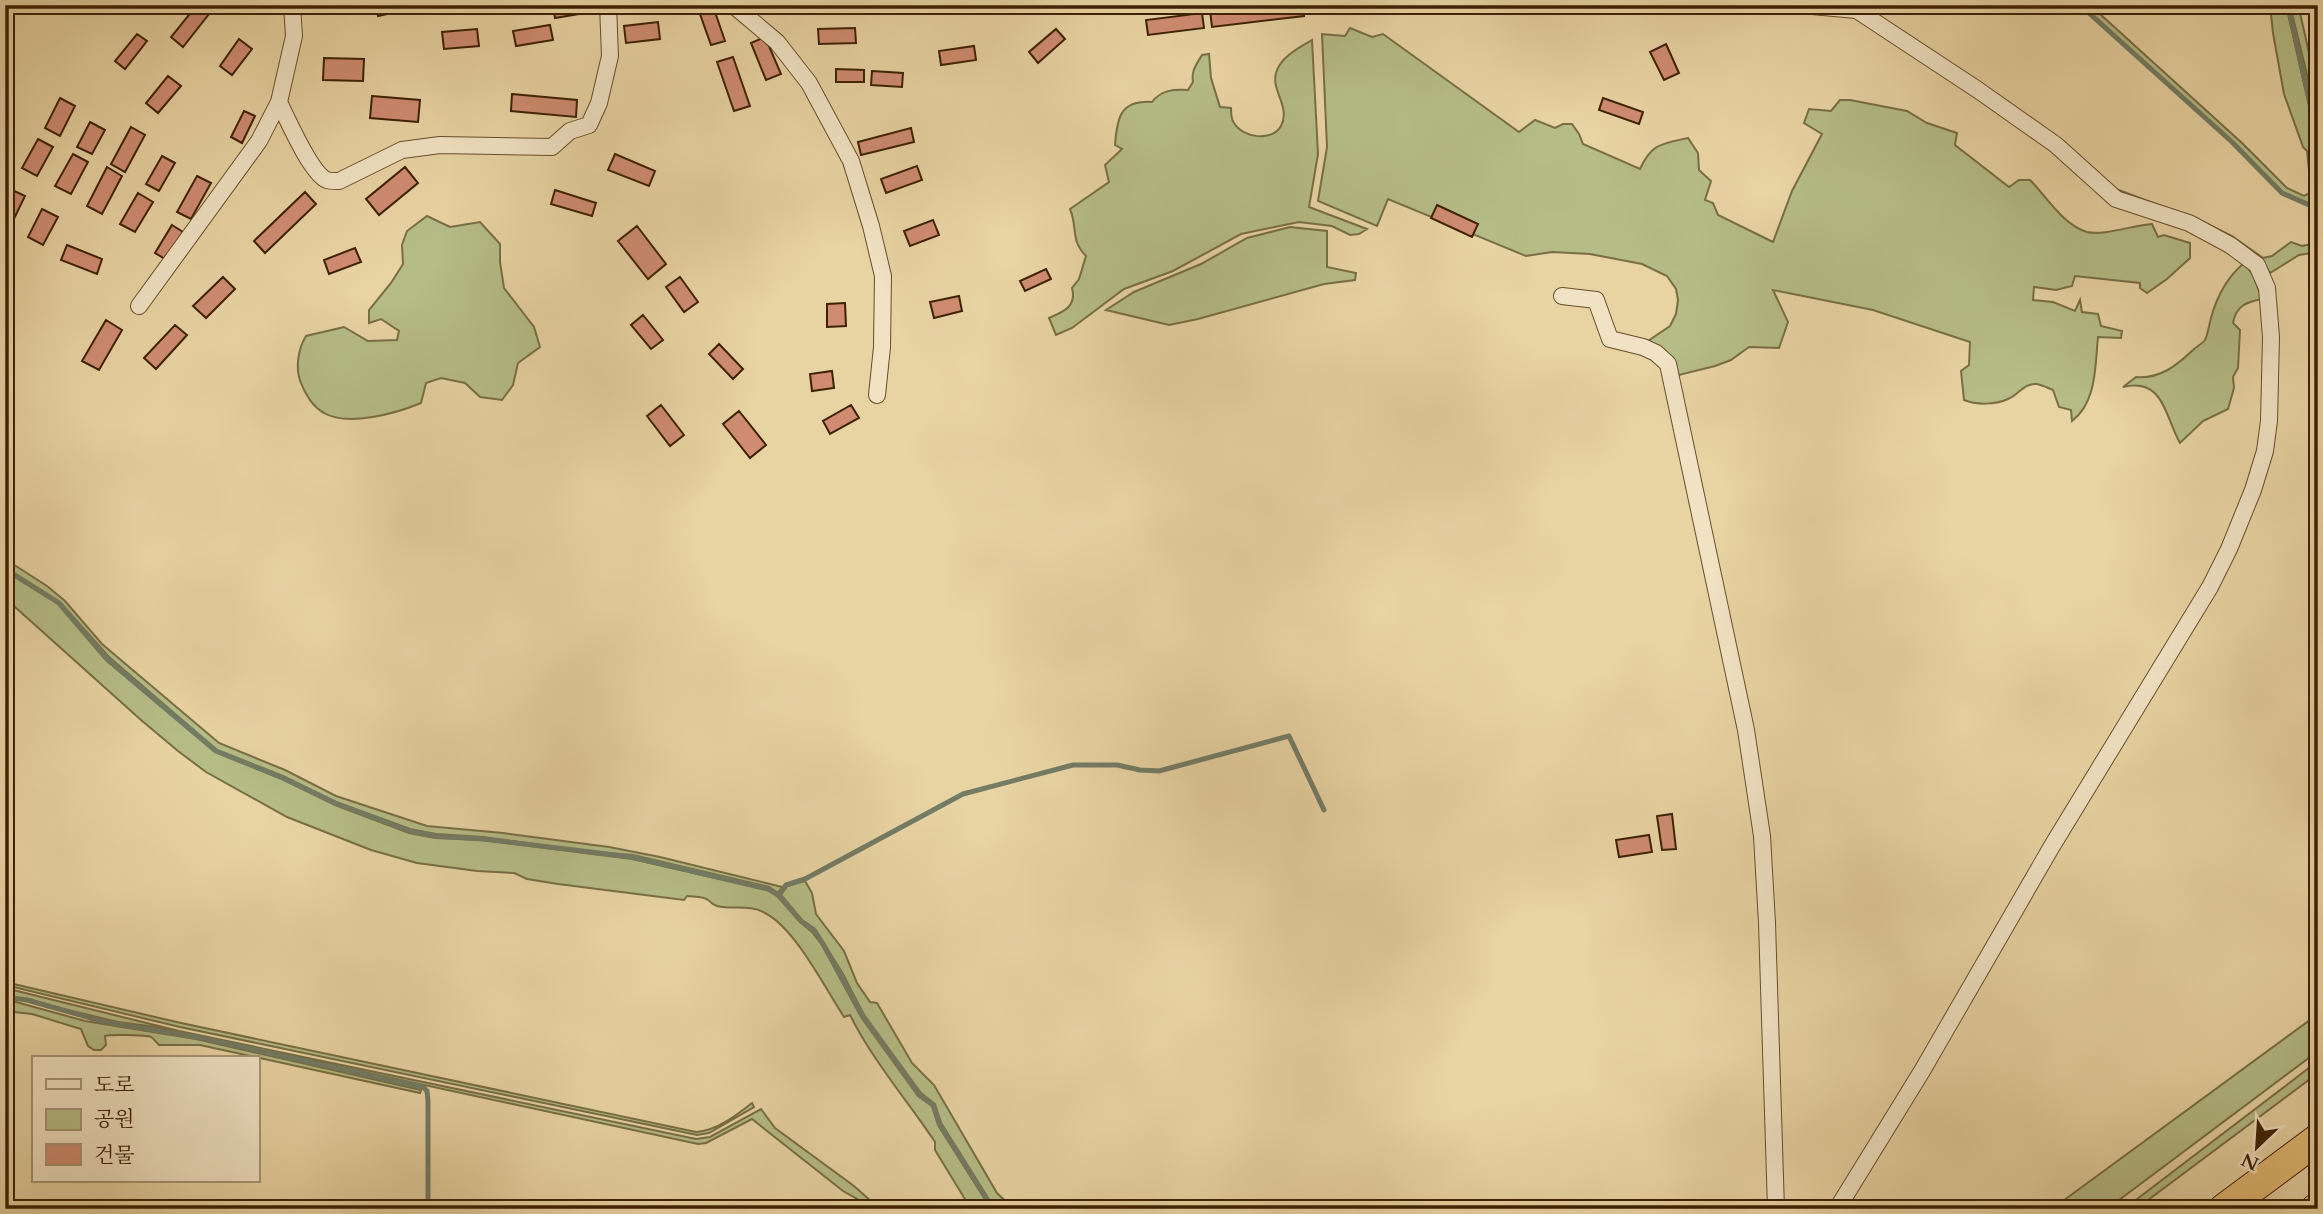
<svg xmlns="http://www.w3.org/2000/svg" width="2323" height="1214" font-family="Cardo,'Noto Serif KR',serif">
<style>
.green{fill:#b5bc86;stroke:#796e44;stroke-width:2}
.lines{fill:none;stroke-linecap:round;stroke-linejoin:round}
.stream{stroke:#737c65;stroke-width:5}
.building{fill:#cf8c71;stroke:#3d2103;stroke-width:2}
.service-casing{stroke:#684e2b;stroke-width:10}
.minor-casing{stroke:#684e2b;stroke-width:18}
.motorway-casing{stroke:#3d2103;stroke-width:32}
.service{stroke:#f0e2c3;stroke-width:8}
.minor{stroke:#f0e2c3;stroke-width:16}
.motorway{stroke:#e4ba72;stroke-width:30}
</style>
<rect width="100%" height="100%" fill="#e8d3a3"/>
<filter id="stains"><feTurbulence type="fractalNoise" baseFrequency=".00286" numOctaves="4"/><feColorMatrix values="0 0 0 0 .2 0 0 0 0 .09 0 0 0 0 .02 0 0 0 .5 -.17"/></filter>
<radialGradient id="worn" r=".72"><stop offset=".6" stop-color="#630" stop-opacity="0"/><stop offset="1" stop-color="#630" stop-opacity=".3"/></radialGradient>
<path class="green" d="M2082,5H2089L2100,14L2242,143L2287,188L2304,196L2310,193L2311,189L2307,151L2303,147L2284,94L2273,33L2270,5H2286L2318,145V207L2282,192L2232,141Z
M2290,5H2307L2300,13L2318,92V120Z
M1350,28L1372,37L1383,34L1519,132L1535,120L1555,128L1563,124H1572L1579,134L1583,144L1640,169C1652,143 1662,144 1688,138L1698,153L1699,170L1711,181L1705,200L1713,203L1718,215L1773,242L1792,191L1822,134L1804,123L1809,109L1831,111L1840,100H1850L1907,111L1927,123L1957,133L1955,145L2009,187L2019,180H2030C2046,196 2063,225 2087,232C2103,236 2134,225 2152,224L2158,237L2164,235L2190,243V258L2167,279L2147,293L2140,288V283L2075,276L2072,286L2056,290L2034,287L2033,300L2053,302L2075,311L2080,300L2082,312L2098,314L2101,326L2122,331L2121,338L2098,337C2095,366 2097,402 2072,421L2071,410L2059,407L2053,390C2048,388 2042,385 2037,384C2023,383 2019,395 2008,399C1995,405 1976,405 1964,400L1961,371L1969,365L1970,342L1873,310L1773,290L1788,322L1779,348L1749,347L1731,360L1715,366L1675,376L1645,343L1670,326L1676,314L1678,300L1676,289L1667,276L1642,264L1590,254L1552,252L1526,256L1388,199L1377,226L1318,201L1327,147L1322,34L1345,36Z
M1312,40L1318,154L1309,207L1367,229L1359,234L1350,235L1332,226L1299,222L1241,234L1173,271L1124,289L1072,328L1056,335L1049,318C1063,312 1077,307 1072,288L1079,279L1086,256C1070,240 1078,228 1070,209L1109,182L1105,165L1122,149L1115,145C1117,118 1120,100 1152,102C1161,90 1174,89 1188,90L1193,82C1191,71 1196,65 1202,55L1209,54L1211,78L1220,107L1231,108C1231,113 1231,119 1234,123C1243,138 1272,142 1281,126C1291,107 1271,91 1276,73C1280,57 1300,47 1312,40Z
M2058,142L2116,189L2203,222L2232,236L2263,258L2272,256L2291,242L2302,246L2318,243V252L2299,255L2270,273L2261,262L2122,198Z
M427,216L450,227L480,222L500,244V262L504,288L534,327L540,347L518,363L513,385L502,400L480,397L465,383L441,378L426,383L421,403C397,413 348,427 324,413C313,407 305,394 301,383C295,369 298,349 306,336L344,327L368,341L397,340L399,331L381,319L369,323V310L391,283L403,264L402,245L407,231Z
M1290,227L1327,231V267L1356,273L1355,280L1324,284L1198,319L1169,325L1106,310L1134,292L1201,264L1247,238Z
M2244,263L2253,275L2262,299C2246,302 2236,306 2233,323L2240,330L2238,368L2233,377L2234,388L2228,409L2203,421L2180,443C2165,417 2164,377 2123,387L2136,377C2160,379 2176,366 2193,350C2196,347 2202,344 2205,340C2208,334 2209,325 2211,318C2217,296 2226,278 2244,263Z
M5,559L47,586L65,601L102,644L219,743L285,770L336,796L427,826L503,833L609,847L660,857L782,887L778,893L769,887L633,855L591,852L483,837L436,834L410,829L336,802L283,776L217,750L109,657L60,602L5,567Z
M5,571L58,604L106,660L215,752L282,779L335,805L409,833L435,838L483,840L632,859L768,890L778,897L800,922L812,932L822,945L861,1017L918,1096L932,1106L938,1125L991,1209H971L935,1150V1142C907,1100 873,1061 850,1015L844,1017C825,988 795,928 765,913C750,904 733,910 717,906C711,904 713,903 708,900C703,896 694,897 687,896L684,900L558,884L527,879L514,873L477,871L417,863L371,850L287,817L206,772L178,751L141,720L5,598Z
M805,881L812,893L816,914L844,951L857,983L870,1002L877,1003L912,1063L934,1085L997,1193L1014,1209H995L941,1123L935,1104L921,1093L864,1015L843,974L815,929L802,920L781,895L787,886Z
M5,982L181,1023L696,1132C716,1131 737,1115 752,1103L754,1107L709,1133L697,1135L180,1027L5,985Z
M5,988L179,1031L696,1139L710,1137L761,1109L775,1128L854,1186L880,1209H875L843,1191L752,1119L706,1143L698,1144L156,1027L118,1022L5,995Z
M5,999L85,1021L196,1039L421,1090L420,1093L200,1045H159C156,1042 154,1039 151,1037C147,1035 109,1034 105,1036L106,1045L101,1050H94L88,1046L81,1029L32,1014L5,1011Z
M2318,1014V1051L2107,1209H2052Z
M2318,1061V1073L2136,1209H2124Z"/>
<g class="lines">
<path class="stream" d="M2080,5L2232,142L2282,193L2318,209
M2288,5L2318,139
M5,569L59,603L107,659L216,751L283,778L335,803L410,831L435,836L483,839L632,857L768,889L779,895L801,921L814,930L823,944L863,1016L920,1095L933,1105L940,1124L993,1209
M779,895L786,885L805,879L963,794L1073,765H1117L1140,770L1159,771L1289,736L1324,810
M5,997L27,1000L105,1022L197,1037L423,1087L427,1091L428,1101V1209"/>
</g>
<path class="building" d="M197,5L209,14L183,47L171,37Z
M376,5H423V6L378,16Z
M553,5H602L603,10L555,18Z
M1256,5H1303L1304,16L1212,27L1210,10Z
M714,9L725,41L711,45L700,14Z
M1202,13L1204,28L1148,35L1146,20Z
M658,22L660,39L626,43L624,26Z
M550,25L553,40L516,46L513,31Z
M855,28L856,43L819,44L818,29Z
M477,29L479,46L444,49L442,32Z
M1056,29L1065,39L1038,63L1029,52Z
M137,34L147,41L125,69L115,61Z
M765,37L781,74L766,80L751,43Z
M239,39L252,49L232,75L220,66Z
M1666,44L1679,73L1664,80L1650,52Z
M974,46L976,60L941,65L939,51Z
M733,57L750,106L734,111L717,62Z
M324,58L364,59L363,81L323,80Z
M836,69L864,70V82H836Z
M872,71L903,73L902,87L871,85Z
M168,76L181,86L158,113L146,103Z
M512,94L577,100L576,117L511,111Z
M372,96L420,100L418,122L370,118Z
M60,98L75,106L60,136L45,128Z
M1603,98L1643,112L1639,124L1599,110Z
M244,111L255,116L242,143L231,137Z
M90,122L105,130L92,154L77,147Z
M131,127L145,135L125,172L111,164Z
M911,128L914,142L861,155L858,142Z
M38,139L53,147L37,176L22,168Z
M73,154L88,162L71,194L55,186Z
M615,154L655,171L649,186L608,170Z
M162,156L175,163L159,191L146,184Z
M917,166L922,180L886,193L881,179Z
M107,167L122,176L102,214L87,206Z
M405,167L418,183L379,215L366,199Z
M197,176L211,183L191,219L177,212Z
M10,189L25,196L10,227L5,224V198Z
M555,190L596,203L592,216L551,204Z
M305,192L316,204L265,253L254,241Z
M138,193L153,202L135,232L120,224Z
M1437,205L1478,224L1472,237L1431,218Z
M42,209L58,217L43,245L28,237Z
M933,220L939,235L910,246L904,231Z
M172,225L183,232L165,259L155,253Z
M637,226L666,264L648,279L618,241Z
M67,245L102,259L97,274L61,260Z
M355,248L361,262L329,274L324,260Z
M1046,269L1051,279L1025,291L1020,281Z
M223,277L235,289L206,318L193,306Z
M680,277L698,302L684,312L666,287Z
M959,296L962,311L934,318L930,302Z
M845,303L846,326L827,327V304Z
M643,315L663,340L651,349L631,325Z
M106,320L122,330L99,370L82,361Z
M175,325L187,335L156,369L144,358Z
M719,344L743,369L733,379L709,354Z
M832,371L834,388L812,391L810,374Z
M661,405L684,435L670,446L647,416Z
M851,405L859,418L830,434L823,421Z
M739,411L766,445L750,458L723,424Z
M1672,814L1676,849L1662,850L1657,816Z
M1649,835L1652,852L1619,857L1616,840Z"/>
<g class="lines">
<g class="service-casing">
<path id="service" d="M1756,5L1856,14"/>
</g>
<g class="minor-casing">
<path id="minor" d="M733,5L777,42L809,83L851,161L871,226L883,276L882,347L877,395
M279,102C287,118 311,174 327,180C329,181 336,181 339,181L402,150L440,145L552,147L570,131L589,125L599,103L610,56L608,5
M1562,296L1596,300L1610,339L1643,347L1656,353L1668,364L1746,730L1762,836L1767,923L1776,1209
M139,306L259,141L279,102L294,36L292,5
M1837,1209L1922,1071L2052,846L2210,587L2229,549L2253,490L2265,451L2269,421L2271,337L2267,288L2257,265L2230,245L2189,223L2116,199L2056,145L1978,90L1849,5"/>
</g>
<g class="motorway-casing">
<path id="motorway" d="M2224,1209L2318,1139
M2316,1209L2318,1208"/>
</g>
<use href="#service" class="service"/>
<use href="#minor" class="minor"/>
<use href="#motorway" class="motorway"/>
</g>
<rect width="2323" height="1214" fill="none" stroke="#e8d3a3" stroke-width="28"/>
<rect x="7" y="7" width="2309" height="1200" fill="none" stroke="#3d2103" stroke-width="3.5"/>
<rect x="14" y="14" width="2295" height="1186" fill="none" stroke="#3d2103" stroke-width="2"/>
<rect x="32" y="1056" width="228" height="126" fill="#f0e2c3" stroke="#a89576" stroke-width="2"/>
<rect x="46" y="1079" width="35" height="10" fill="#f0e2c3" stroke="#a89576" stroke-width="2"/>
<text x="94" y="1092" font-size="21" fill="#3d2103">도로</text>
<rect x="46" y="1109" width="35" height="21" fill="#b5bc86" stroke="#a89576" stroke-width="2"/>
<text x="94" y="1126" font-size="21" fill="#3d2103">공원</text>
<rect x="46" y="1144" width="35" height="21" fill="#cf8c71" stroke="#a89576" stroke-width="2"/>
<text x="94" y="1162" font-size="21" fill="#3d2103">건물</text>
<g transform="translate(2257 1147) rotate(205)" stroke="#f0e2c3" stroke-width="5" paint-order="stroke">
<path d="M0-5L12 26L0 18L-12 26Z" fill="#3d2103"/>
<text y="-10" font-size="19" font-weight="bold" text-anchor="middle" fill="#3d2103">N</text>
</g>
<rect width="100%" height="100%" filter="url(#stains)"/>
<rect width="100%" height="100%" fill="url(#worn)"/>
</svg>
